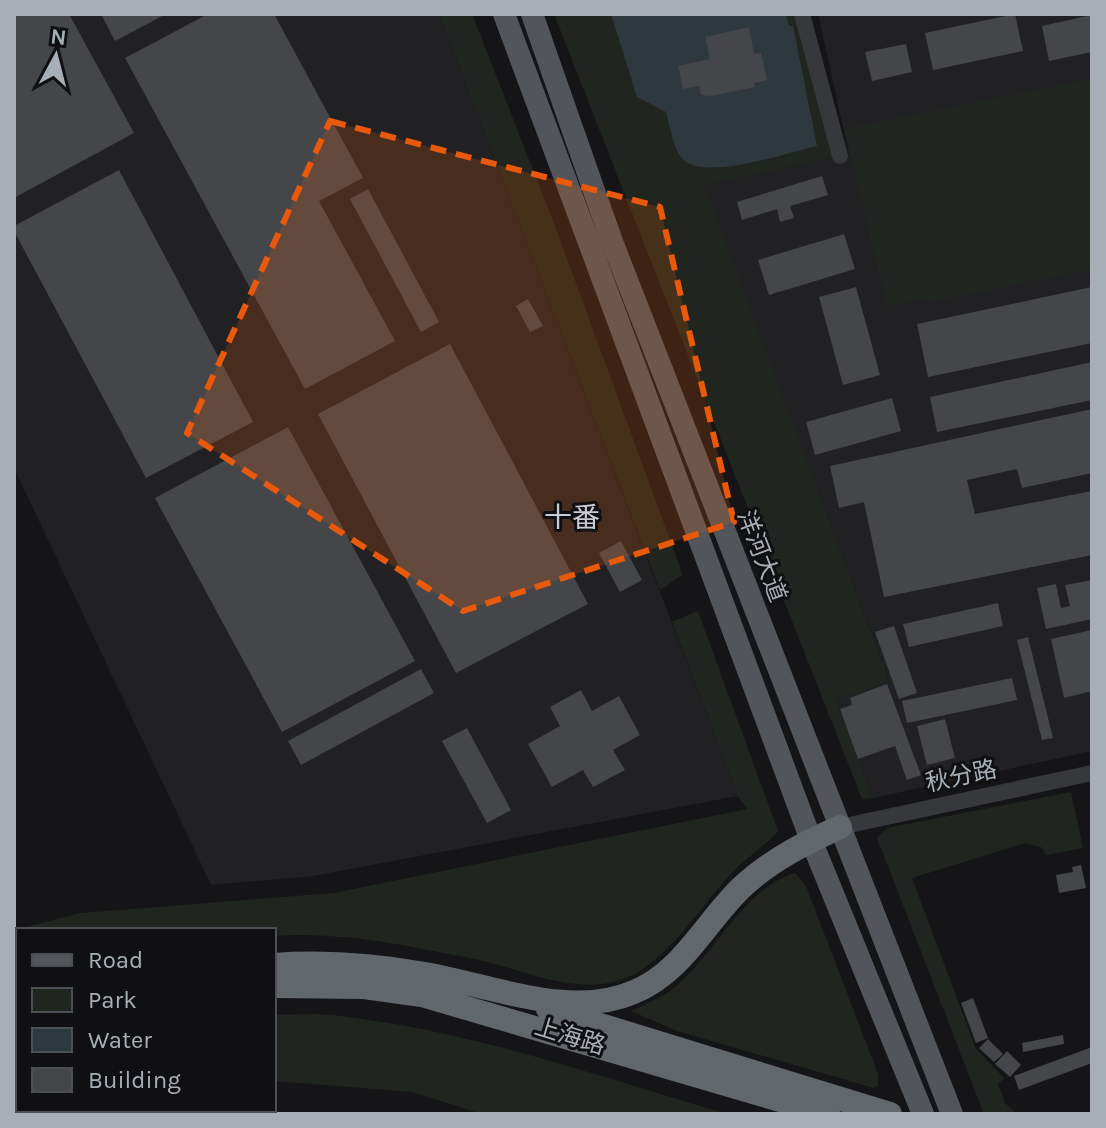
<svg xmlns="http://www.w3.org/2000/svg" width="1106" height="1128" font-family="Karla,'Noto Sans SC',sans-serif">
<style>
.built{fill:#212124}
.green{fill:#20261f}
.water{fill:#2d393c}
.building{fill:#44464a}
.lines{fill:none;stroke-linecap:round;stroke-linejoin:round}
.minor{stroke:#36383b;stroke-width:16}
.major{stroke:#52565a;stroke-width:22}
.highway{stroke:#62676c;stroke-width:24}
.marked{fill:#e8590c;fill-opacity:0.2;stroke:#e8590c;stroke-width:6;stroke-dasharray:16 10;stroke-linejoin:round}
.labels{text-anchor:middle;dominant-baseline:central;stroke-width:6;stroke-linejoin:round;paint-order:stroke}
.street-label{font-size:24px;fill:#a7afb6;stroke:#101012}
.quarter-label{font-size:28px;fill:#c8cdd3;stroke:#101012}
</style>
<rect width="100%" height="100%" fill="#151517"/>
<path class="built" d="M14,14H439L738,796L313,876L211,885L14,468Z
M818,14H1092V751L873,798L836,700L889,680L703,185L849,154Z"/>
<path class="green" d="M439,14H472L555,226L680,567L682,575L660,590Z
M554,14H797L836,157L704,185L889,681L836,700L873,798L862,799Z
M1092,79V269L929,302L927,298L887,307L844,129Z
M698,611L778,831C767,844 755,851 742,863C706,896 680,947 638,972C589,1001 533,973 484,961C457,955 429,950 401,945C360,938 315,933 274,936V930H18V975H14V930L81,913L334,893L747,809L738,796L672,622Z
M1071,792L1083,848L1046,855L1041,847L1025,843L912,878L976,1049L1004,1078L998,1084L1005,1103L1017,1114H984L877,838L887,828Z
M795,873L806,886L878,1074V1086L874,1088L677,1031L631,1011C644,1005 658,999 670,991C714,958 740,890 795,873Z
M319,1014C458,1026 593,1075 727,1114H482L412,1092L274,1081V1015Z"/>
<path class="water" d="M611,14H786L789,26H793L817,146C790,152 703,182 683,159C673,149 670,126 666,112L637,97Z"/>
<path class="building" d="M14,14H69L134,133L14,198Z
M101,14H166L115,41Z
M208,14H274L363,178L319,201L395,341L305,389L125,58Z
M1015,14L1023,51L933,70L925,33Z
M1092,15V52L1049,61L1042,26Z
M749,27L754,54L761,53L767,80L754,83L755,87L711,96L701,95L699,86L683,89L678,66L710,59L705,37Z
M906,44L912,72L872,81L865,52Z
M119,170L253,422L146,478L14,231V226Z
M822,176L828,195L790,206L794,218L780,222L777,209L742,220L737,202Z
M368,189L439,322L421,332L350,199Z
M844,234L855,269L769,295L758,260Z
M856,287L880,375L843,385L819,297Z
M1092,287V343L928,377L917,324Z
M528,299L543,326L530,332L516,306Z
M450,344L588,604L456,673L318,414Z
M1092,362V400L937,432L930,397Z
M892,398L901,431L815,455L806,422Z
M1092,409V473L1022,488L1017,469L967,480L975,514L1092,491V555L884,597L864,502L839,508L830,466Z
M288,427L415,661L282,732L155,498Z
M621,541L642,580L620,592L599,553Z
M1092,580V619L1046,629L1037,588L1056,584L1061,608L1070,606L1065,585Z
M998,603L1003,626L909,647L903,624Z
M894,626L917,693L899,699L875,632Z
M1092,630V691L1064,698L1051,639Z
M1028,637L1053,738L1042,740L1017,640Z
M421,669L434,693L301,765L288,741Z
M1012,678L1017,700L907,723L902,701Z
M887,684L921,775L907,780L895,746L858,759L840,709L852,705L850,698Z
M581,690L592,711L619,696L640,735L613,750L625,770L593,787L583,770L552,787L528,744L560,726L550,707Z
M945,719L955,758L927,765L917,726Z
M467,728L511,810L487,823L442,741Z
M1081,865L1086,888L1059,893L1056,875L1073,872L1072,867Z
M973,998L988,1038L976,1043L961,1003Z
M1063,1035L1064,1044L1023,1052L1022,1043Z
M988,1039L1003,1054L994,1062L979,1048Z
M1092,1047V1063L1019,1090L1014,1076Z
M1007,1051L1021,1065L1010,1077L995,1064Z"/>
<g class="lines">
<path class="minor" d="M802,14L840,156
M840,827L1092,773"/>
<path class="major" d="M504,14L811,840L923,1114
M532,14L611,239L952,1114
M14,993H18
M14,1062L18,1061"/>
<path class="highway" d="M274,965C326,961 374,965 425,974C490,985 570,1020 634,992C683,972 706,921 742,887C771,860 805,843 840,827
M274,986L364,987L422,995L828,1114
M548,1009L890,1114
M14,1018L18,1017
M14,1039L18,1037"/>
</g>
<path class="marked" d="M330,121L660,207L734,522L463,611L187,433Z"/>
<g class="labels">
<g class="street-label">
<text transform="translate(762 556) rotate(69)">洋河大道</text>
<text transform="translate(961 776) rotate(-12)">秋分路</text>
<text transform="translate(570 1036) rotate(17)">上海路</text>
</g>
<g class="quarter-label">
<text x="572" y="517">十番</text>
</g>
</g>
<rect width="1106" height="1128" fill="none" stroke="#a7afb6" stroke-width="32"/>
<rect x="16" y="928" width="260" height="184" fill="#101012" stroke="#4c5054" stroke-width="2"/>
<rect x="32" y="954" width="40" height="12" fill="#52565a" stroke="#4c5054" stroke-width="2"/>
<text x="88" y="968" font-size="24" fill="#a7afb6">Road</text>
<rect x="32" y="988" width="40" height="24" fill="#20261f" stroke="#4c5054" stroke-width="2"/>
<text x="88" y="1008" font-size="24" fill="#a7afb6">Park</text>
<rect x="32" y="1028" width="40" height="24" fill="#2d393c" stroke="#4c5054" stroke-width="2"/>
<text x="88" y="1048" font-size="24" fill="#a7afb6">Water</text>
<rect x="32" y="1068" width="40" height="24" fill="#44464a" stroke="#4c5054" stroke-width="2"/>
<text x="88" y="1088" font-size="24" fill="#a7afb6">Building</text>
<g transform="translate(56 56) rotate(7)" stroke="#101012" stroke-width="6" paint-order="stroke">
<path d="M0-6L14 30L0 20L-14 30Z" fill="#a7afb6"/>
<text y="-12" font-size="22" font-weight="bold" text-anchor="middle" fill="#a7afb6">N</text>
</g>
</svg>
